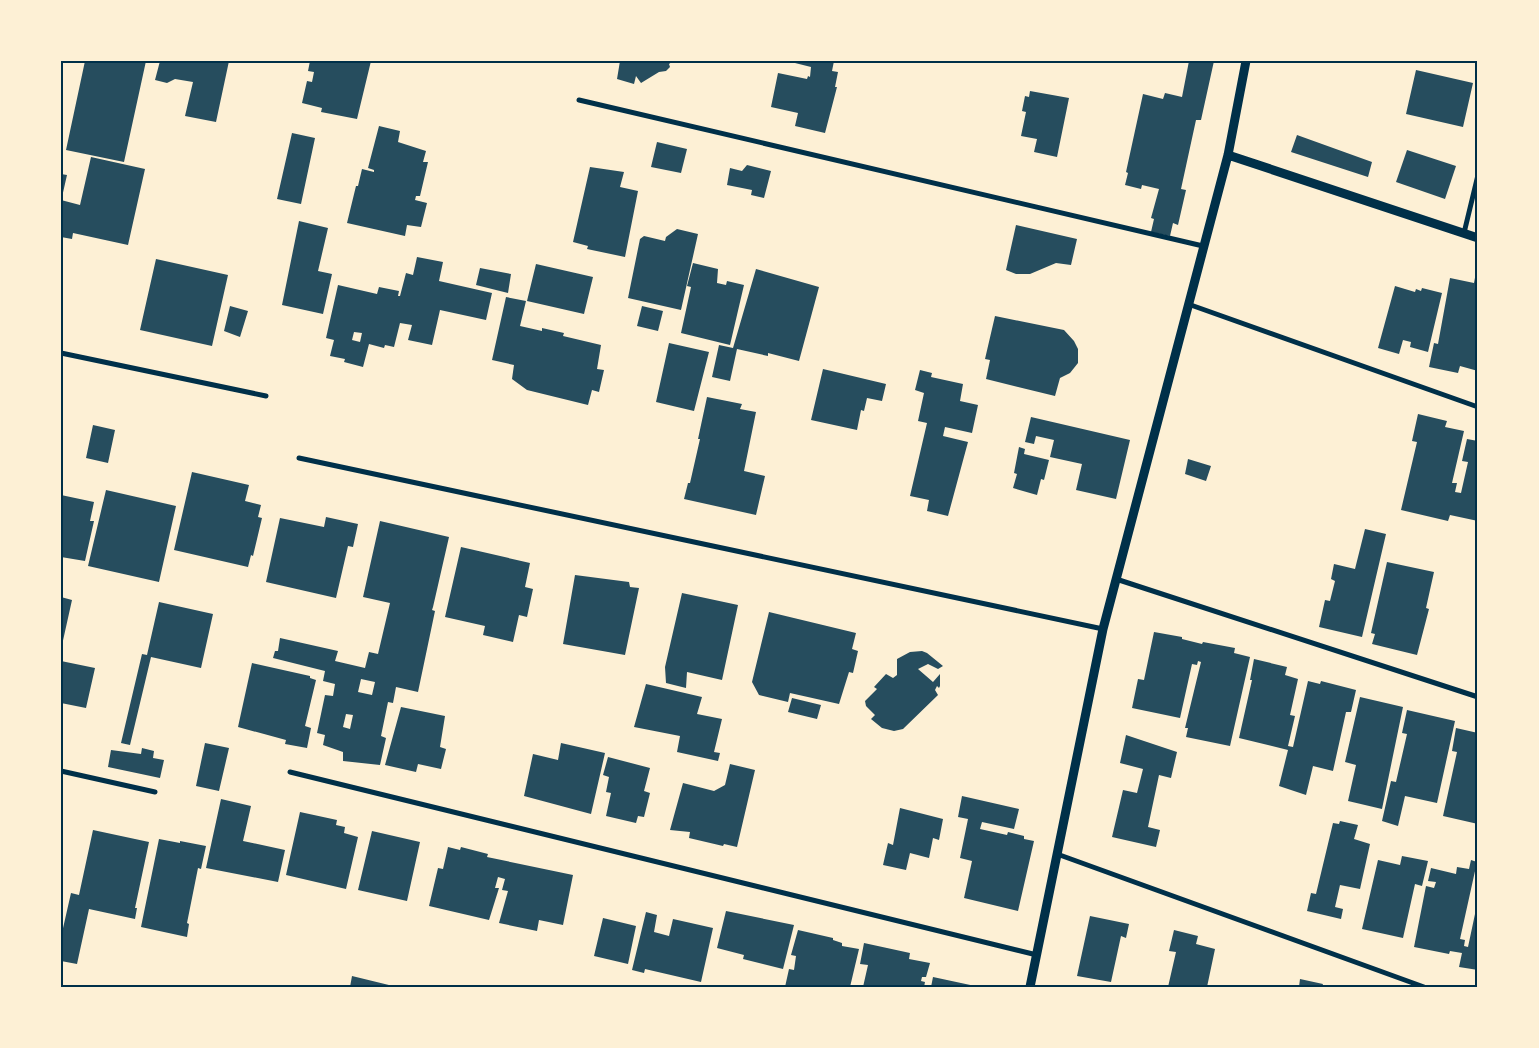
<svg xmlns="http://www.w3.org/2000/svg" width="1539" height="1048" font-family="Manrope,sans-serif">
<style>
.building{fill:#264d5e;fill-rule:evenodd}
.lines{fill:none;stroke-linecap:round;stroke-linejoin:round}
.minor{stroke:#003049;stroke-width:5}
.tertiary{stroke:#003049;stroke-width:9}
.neatline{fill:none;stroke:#003049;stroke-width:2}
</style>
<rect width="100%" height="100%" fill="#fdf0d5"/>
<path class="building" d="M85,61H146L124,162L66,150Z
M160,61H229L216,122L185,116L193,82L175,79L167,83L155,80Z
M310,61H371L357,119L321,112L322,108L302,103L307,81L312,82L314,72L308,71Z
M620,61H673L669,64L670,67L666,71L659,72L641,83L636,76L634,84L617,79Z
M787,61H834L832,71L838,72L835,87H837L825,133L795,126L798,113L771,107L778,73L807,79L808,76L810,77L811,67Z
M1189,61H1214L1201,120H1196L1181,189L1186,190L1178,225L1173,223L1170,236L1151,232L1154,219L1151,218L1159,189L1142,185L1141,189L1125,185L1128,173L1126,172L1143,94L1163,99L1165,93L1182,97Z
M1416,70L1473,83L1463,127L1406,114Z
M1030,91L1069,98L1057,157L1034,152L1037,139L1021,136L1026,112L1022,111L1025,96L1029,97Z
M379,126L400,131L398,142L426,151L423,162H428L420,196H416L415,200L427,203L421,227L407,225L405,236L347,223L356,186H358L362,169L374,172V170L368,168Z
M292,133L315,138L301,204L277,199Z
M1297,135L1372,162L1368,177L1291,152Z
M657,142L687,149L681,173L651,167Z
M1407,150L1456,166L1445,199L1396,182Z
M91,157L145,169L128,245L73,233L72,239L61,237V200L80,205Z
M747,165L771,171L764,198L751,195L752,190L727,185L730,168L742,171Z
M590,167L624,172L620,187L638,191L625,257L587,249L588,246L573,242Z
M61,174L67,175L62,197H61Z
M299,221L328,228L318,271L332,274L323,314L282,305Z
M1016,225L1077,239L1071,265L1056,263L1030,274H1016L1006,270Z
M677,229L698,234L681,310L628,298L640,239L644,236L665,241L666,237Z
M417,257L443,262L439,281L492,293L486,320L440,310L432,345L408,340L412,325L400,323L394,347L385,345L384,348L369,344L363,367L344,362L345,359L330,356L334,340L326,338L338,285L377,294L379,287L399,291L398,296H400L406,273L413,275ZM354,332L362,333L360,342L352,340Z
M156,259L228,275L212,346L140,330Z
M693,263L718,269L717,283L726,285L727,281L744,285L730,345L681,333L691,287L687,286Z
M536,264L593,277L584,314L527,301Z
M1477,267L1478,371L1460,366L1458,373L1429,367L1434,343L1438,344L1450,278L1474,283Z
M480,268L511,274L508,293L476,285Z
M756,269L819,287L799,361L768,353V356L737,349L730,381L712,377L719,345L733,348Z
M1395,286L1415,292L1416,289L1421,291L1422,288L1442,293L1428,352L1410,347L1411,342L1403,340L1399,354L1378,348Z
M506,297L526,301L520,326L542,331V328L564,333L563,336L601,345L597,369L604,370L599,392L592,390L588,405L527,390L512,379L514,365L492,360Z
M230,306L248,311L240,337L224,331Z
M642,306L663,311L658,331L637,326Z
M995,316L1064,330L1074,341L1078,349V363L1070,373L1060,378L1055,396L986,379L990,360L985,359Z
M669,343L709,352L694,411L656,402Z
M823,369L886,384L882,401L867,398L864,411L861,410L857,430L811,420Z
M920,370L932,373L931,377L963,384L960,401L978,405L972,433L945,427L943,436L968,442L948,516L927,511L929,500L910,496L927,423L918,421L924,393L915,390Z
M707,397L742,404L740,409L756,412L744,471L765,476L756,515L684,499L688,483H690L700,439H698Z
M1418,414L1447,421L1445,427L1464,431L1452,483H1457L1455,492L1461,493L1468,462L1462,461L1467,439L1478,441V521L1450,515L1448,521L1401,510L1417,442L1412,441Z
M1031,417L1130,440L1116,499L1076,490L1082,464L1050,457L1054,440L1036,436L1034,444L1025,442Z
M93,425L115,430L108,463L86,458Z
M1019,447L1025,449L1024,454L1049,460L1044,480L1041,479L1037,495L1013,488L1017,474L1014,473Z
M1188,459L1211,466L1206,481L1185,474Z
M192,472L249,485L245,501L261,505L258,517L262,518L253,556L251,555L248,567L174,550Z
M106,490L176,506L159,582L88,566Z
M61,495L94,502L90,521H94L85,561L61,557Z
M326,517L358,524L353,547L348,546L336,598L266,582L280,518L324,527Z
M380,521L449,537L433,607L432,610L435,611L418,692L396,687L393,703L388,702L381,736L386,738L380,765L343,761V752L323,745L325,735L317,733L325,695L333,696L335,684L323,681L325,671L273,658L275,651H278L280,638L338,651L335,661L365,668L369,652L378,654L390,603L363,597ZM361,679L375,682L372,695L358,692ZM346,714L353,715L350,729L343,727Z
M1365,529L1386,534L1362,637L1319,627L1325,600L1330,601L1335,581L1331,579L1334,564L1355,569Z
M461,547L530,563L525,587L533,589L527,617L519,615L513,642L483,635L485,626L445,617Z
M1387,562L1434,572L1426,608L1429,609L1417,655L1372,644L1375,634L1371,633Z
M575,575L629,582L630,587L639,588L625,655L563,644Z
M682,593L738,605L722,680L687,672L686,688L666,683L665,667Z
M61,597L72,600L62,645H61Z
M159,602L213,614L201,668L151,657L130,745L121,743L142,654L147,655Z
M769,612L856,633L852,649L858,651L853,673L849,672L839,704L790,693L788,702L759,695L752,682Z
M1154,632L1182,637V639L1202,644L1203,642L1235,648L1234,653L1250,657L1230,746L1186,737L1188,728H1185L1201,662L1198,661L1197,665L1192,664L1180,718L1132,708L1138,679L1144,680Z
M922,651L927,653L943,666L938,669L928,664L918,669L933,682L940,674V686L939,688L937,686L935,690L938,695L903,729L894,731L882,728L871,719L875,715L866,706L865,701L877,689L874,687L886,674L893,678L897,675V659L910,652Z
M1254,659L1287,667L1285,675L1298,679L1290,715L1295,716L1288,746L1293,747L1308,681L1320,684L1321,681L1356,690L1351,712H1346L1333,771L1313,766L1306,795L1279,786L1288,750L1239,738L1252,680H1250Z
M61,661L95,668L86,708L61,703Z
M252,663L310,676V678L316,680L305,726L311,728L307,748L285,744L286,740L238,727Z
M646,684L702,697L697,714L722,719L714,752L720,753L718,761L677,752L680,736L634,727Z
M1360,697L1403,707L1382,809L1348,801L1356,765L1345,762Z
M792,698L821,705L817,719L788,712Z
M401,707L445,716L440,747L446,749L441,769L418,764L416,772L385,765Z
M1407,710L1455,721L1437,803L1405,796L1398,826L1382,821L1391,781L1396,782L1407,734L1402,733Z
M1456,728L1478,733V824L1443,816L1457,752L1452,751Z
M1126,735L1177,752L1171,778L1159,775L1148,827L1160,830L1156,847L1112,837L1123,790L1137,793L1143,769L1120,763Z
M205,743L229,748L219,791L196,786Z
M561,743L605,753L591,814L524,796L533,754L558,760Z
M142,748L154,751L153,758L164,760L160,778L108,767L111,750L141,754Z
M608,757L650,768L644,791L650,793L644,817L638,816L636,823L606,816L611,793L606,792L609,777L603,775Z
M730,764L755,770L737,847L724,844L723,846L689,838L690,832L670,830L683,783L714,791L725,785Z
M962,796L1019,809L1014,829L982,822L980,829L1007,835L1008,832L1024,836V839L1034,841L1018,911L964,898L972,861L960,858L968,819L958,817Z
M221,799L251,806L243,841L285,850L278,882L206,868Z
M900,808L943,819L939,840L933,838L929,858L910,853L906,870L883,865L888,843L893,845Z
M300,812L337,820L336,825L345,827L344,833L358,837L346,889L286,875Z
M1340,821L1358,825L1354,839L1370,844L1360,889L1340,885L1335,907L1343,909L1341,919L1307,911L1311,893L1316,894L1333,823L1339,824Z
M93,830L149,842L135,908H137L135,919L89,909L77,964L61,961V937L71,893L79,895Z
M372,831L420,842L407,901L358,890Z
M159,839L180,843V841L206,846L201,869L198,868L187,923L189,924L187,937L141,927Z
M448,847L460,850L461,847L488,854L487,857L573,875L563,925L539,920L537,931L499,923L508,891L502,890L505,879L498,877L495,888H499L489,920L429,906L438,868L443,869Z
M1402,856L1428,861L1422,886L1415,884L1403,938L1362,929L1378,860L1400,865Z
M1471,860L1477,862L1460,939L1465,940L1464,946L1468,947L1475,914L1478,915V970L1459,967L1462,953L1450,951L1449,954L1414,947L1426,886L1434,888L1436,882L1428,881L1431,868L1456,874L1457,867L1469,869Z
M726,911L794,925L783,969L743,959L744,955L717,948Z
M646,912L657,915L654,932L669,936L673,919L713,928L701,982L645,969L644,973L632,970Z
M1090,916L1129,924L1126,938L1121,936L1111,982L1077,976Z
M603,918L636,926L628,964L594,956Z
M798,930L833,938V940L842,943V946L859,949L850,987H785L789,969L794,970L796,956L791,955Z
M1174,930L1198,936L1196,944L1215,949L1207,987H1168L1176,952L1169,951Z
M864,943L910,953L909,959L930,963L926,977H922L921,981L925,982L924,987H863L868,965L860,964Z
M352,976L393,986V987H350Z
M933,977L975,986V987H931Z
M1300,979L1323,984L1322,987H1299Z"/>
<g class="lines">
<path class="minor" d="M579,100L1203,246
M1464,233L1478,175
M1188,304L1478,407
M61,353L266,396
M299,458L1103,629
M1116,579L1478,697
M61,771L155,792
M290,772L1037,955
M1057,854L1424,987"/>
<path class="tertiary" d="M1228,155L1478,238
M1030,987L1103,629L1228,155L1246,61"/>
</g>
<rect width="1539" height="1048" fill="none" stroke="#fdf0d5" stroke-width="125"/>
<rect x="62" y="62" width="1414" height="924" class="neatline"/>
</svg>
